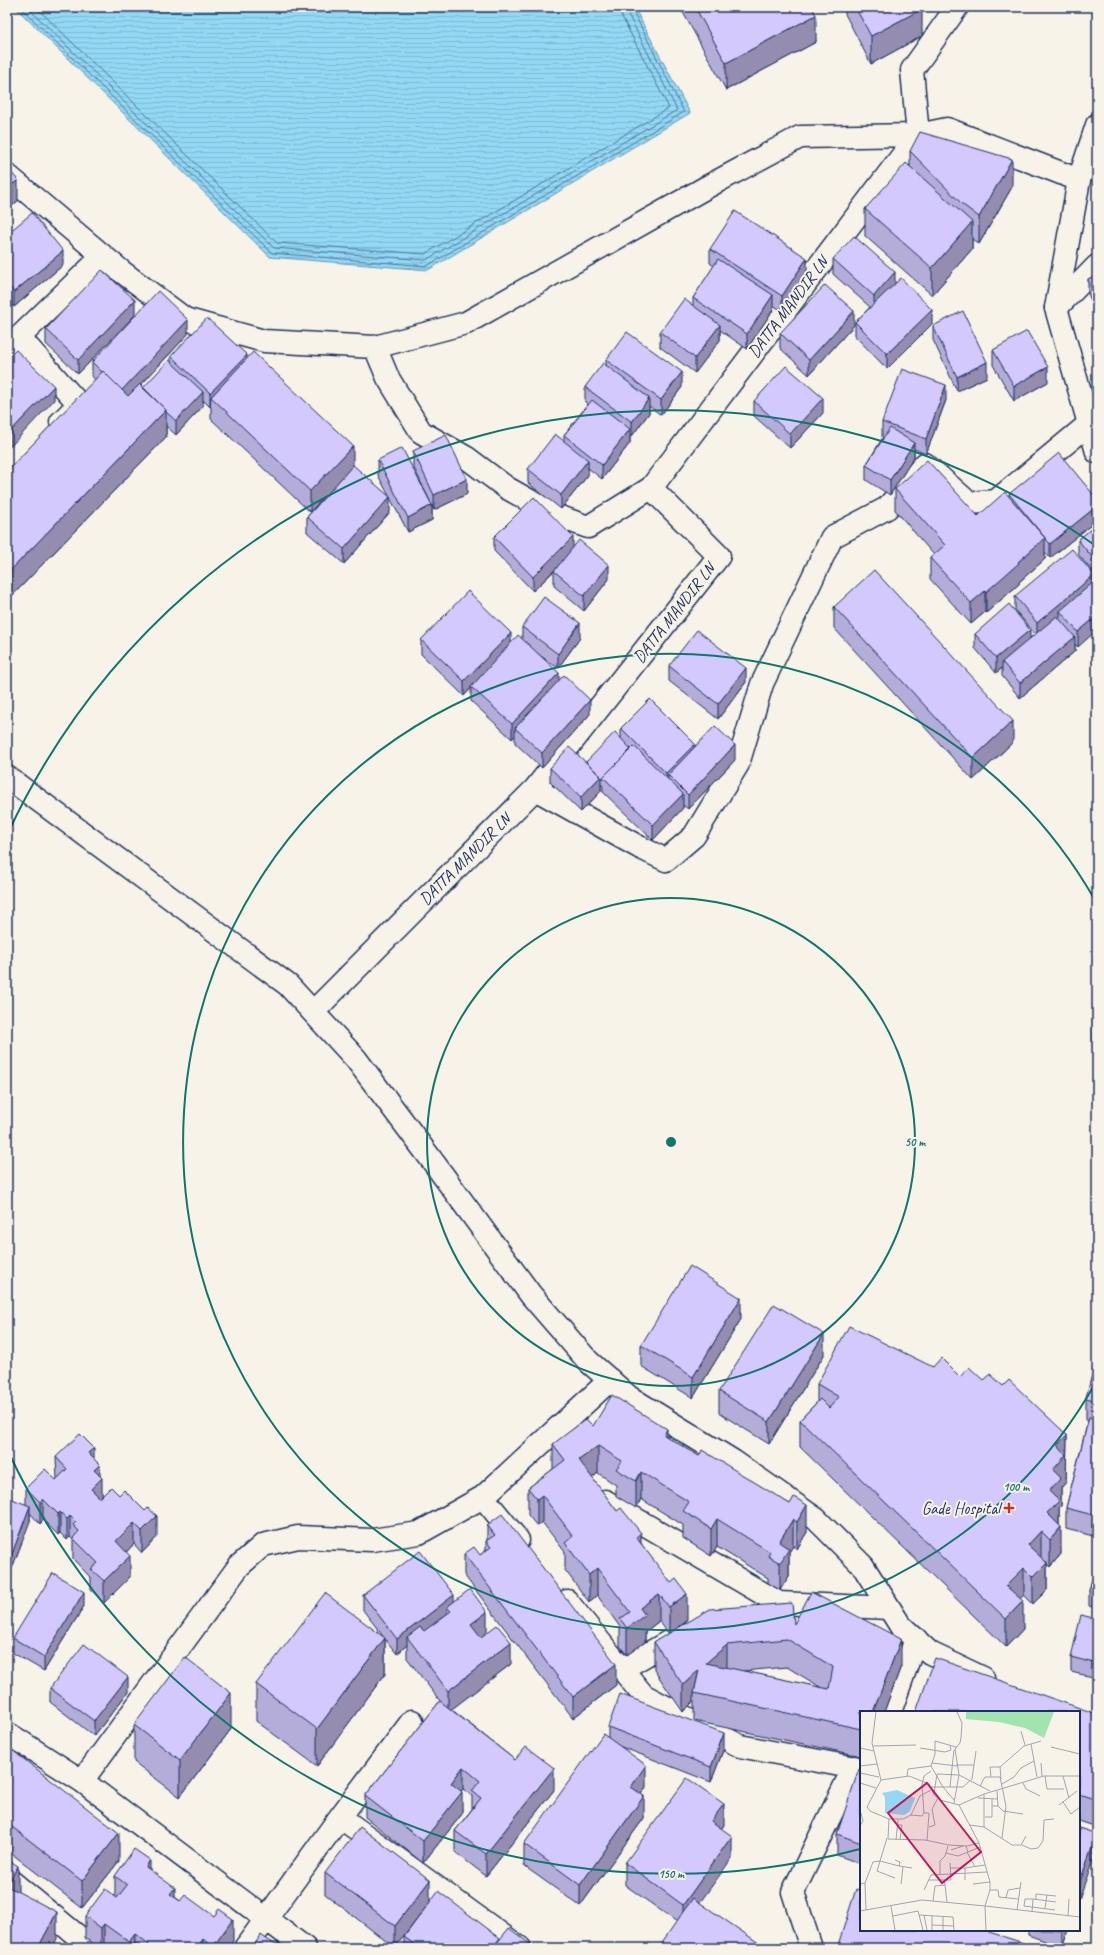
<svg xmlns="http://www.w3.org/2000/svg" width="1104" height="1955" font-family="Caveat,sans-serif">
<style>
.water{fill:url(#water-rules);stroke:#6394b8}
.lines{fill:none;stroke-linecap:round;stroke-linejoin:round}
.shore{stroke:#4b739a;stroke-width:1}
.minor-casing{stroke:#1b2f5e;stroke-width:25}
.tertiary-casing{stroke:#1b2f5e;stroke-width:25}
.minor{stroke:#f7f3e8;stroke-width:22}
.tertiary{stroke:#f7f3e8;stroke-width:22}
.wall{fill:#b5add9;stroke:#1b2f5e;fill-rule:evenodd}
.shaded-wall{fill:#948db0;stroke:#1b2f5e}
.building{fill:#d3c9fc;stroke:#1b2f5e;fill-rule:evenodd}
.ring{fill:none;stroke:#0f766e;stroke-width:2}
.poi-dot{fill:#c8321e;stroke:#f7f3e8;stroke-width:1.5}
.labels{text-anchor:middle;dominant-baseline:central;stroke-width:4;stroke-linejoin:round;paint-order:stroke}
.street-label{font-size:17px;fill:#1b2f5e;stroke:#f7f3e8}
.poi-label{font-size:17px;fill:#1b2f5e;stroke:#f7f3e8;text-anchor:end}
.inset-road{fill:none;stroke:#9fa5b1;stroke-width:1}
.view{fill:#c2185b;fill-opacity:0.15;stroke:#c2185b;stroke-width:2}
.inset-edge{fill:none;stroke:#1b2f5e;stroke-width:2}
.centre{fill:#0f766e;stroke:#f7f3e8;stroke-width:2}
.ring-label{font-size:12px;text-anchor:middle;font-weight:bold;fill:#0f766e;stroke:#f7f3e8;stroke-width:4;stroke-linejoin:round;paint-order:stroke}
</style>
<defs>
<pattern id="water-rules" width="6" height="5" patternUnits="userSpaceOnUse"><rect width="6" height="5" fill="#93d8f4"/><path d="M0 2.5h6" fill="none" stroke="#7ebad4"/></pattern>
</defs>
<rect width="100%" height="100%" fill="#f7f3e8"/>
<filter id="ink" filterUnits="userSpaceOnUse"><feTurbulence type="fractalNoise" baseFrequency=".025" numOctaves="2"/><feDisplacementMap in="SourceGraphic" scale="8" xChannelSelector="R" yChannelSelector="G"/><feConvolveMatrix kernelMatrix="1 2 1 2 8 2 1 2 1" color-interpolation-filters="sRGB"/></filter>
<g filter="url(#ink)">
<path class="water" d="M15,7H634L690,113L428,270L270,257Z"/>
<g class="lines">
<path class="shore" d="M20,7L272,253L427,266L684,112L631,7
M27,7L274,248L426,260L677,110L627,12L626,7
M36,7L277,243L425,254L669,108L621,15L620,7"/>
<g class="minor-casing">
<path id="minor" d="M7,175L121,271L185,319L264,341L375,347L466,323L705,188L800,137L918,135L947,129L1079,180
M1056,308L1097,266
M19,337L79,404L61,422
M375,347L388,378L421,432L467,458L507,488L555,515L588,527L651,488
M7,349L103,256
M535,789L639,847L666,860L694,836L738,764L762,684L832,537L887,508L925,464L969,503L996,501L1089,424
M313,1012L535,789L719,556L651,488L918,135L912,70L957,7
M483,1497L518,1540
M605,1501L779,1603L889,1608
M567,1601L643,1695L740,1746L861,1769
M622,1669L680,1635
M890,1712L916,1639
M7,1733L82,1781L305,1948
M82,1781L239,1566L263,1545L298,1537L372,1540L419,1533L483,1497L610,1380
M340,1817L520,1948
M7,1878L92,1948
M245,1948L340,1817L412,1721
M811,1948L793,1892L854,1767"/>
</g>
<g class="tertiary-casing">
<path id="tertiary" d="M1097,125L1079,180L1056,308L1097,452
M7,777L288,985L356,1059L431,1159L531,1295L588,1361L629,1397L733,1461L816,1519L863,1566L900,1625L930,1653L983,1678"/>
</g>
<use href="#minor" class="minor"/>
<use href="#tertiary" class="tertiary"/>
</g>
<path class="wall" d="M680,7H812L816,42L726,90Z
M845,7H920L922,36L871,64L845,14Z
M910,151L1012,187L979,244L972,239V249L932,295L865,236V209L910,168Z
M7,234L63,265L14,307L7,299Z
M710,249L807,273L782,311L773,305V310L747,349L720,330V340L695,373L660,347V332L693,306V298L714,266L710,263Z
M833,259L895,283L932,324L887,369L855,336V322L870,307L833,274Z
M1097,275V317L1088,293V279Z
M135,315L78,374L46,344V329Z
M854,325L809,375L780,348V333Z
M933,326L987,377L957,391L933,340Z
M188,334L141,385L143,388L171,362V356L247,359L353,466L390,512L344,564L307,532V517L335,486L310,512L211,419V407H210L203,400V406L176,435L166,426V437L7,601V471L95,380L92,376V362Z
M993,350L1048,382L1014,401L993,365Z
M606,360L682,387L661,415L649,406V413L632,436L630,434V443L602,479L588,468V475L561,509L528,483V469L564,442V435L588,404L585,402V387L606,366Z
M946,400L926,454L914,449V457L890,495L866,480V465L883,437H882V422Z
M754,401L823,413L790,448L754,416Z
M413,451L467,494L434,510L432,505V520L408,532L378,475V460L430,501L413,466Z
M895,489L978,516L1009,496V494L1097,499V520L1050,558L1045,552V559L1019,582V584L986,613L985,612L971,624L930,579V558L934,555L895,510Z
M1097,524V577L1078,554V540Z
M494,537L573,547L609,579L584,611L554,586V571L555,570L533,591L494,551Z
M1094,575L1078,647L1075,644V651L1020,698L1002,676V668L996,673L975,648V634L1030,638L1035,634L1015,610V596Z
M834,607L1013,742L973,780L834,628Z
M522,627L580,638L558,668L538,654L559,680L590,714L542,768L515,743V736L512,739L471,701V688L464,696L421,654V640L511,643L522,639Z
M669,666L746,682L718,719L669,681Z
M621,728L695,746L735,760L688,809L683,805V808L653,840L603,792V786L601,784V791L581,812L550,782V768L586,762L621,739Z
M1097,906V932H1096V911Z
M1097,1003V1048L1093,1047V1020Z
M741,1319L693,1398L641,1366V1345Z
M824,1355L769,1444L719,1413V1391Z
M1097,1356V1537L1066,1529V1508L1088,1420H1086V1398Z
M933,1367L960,1377L983,1380L1003,1386L1067,1435L1066,1482L1061,1488V1506L1059,1508V1524L1061,1554L1050,1567L1047,1564V1590L1033,1604L1024,1595L1020,1598L1023,1629L1006,1647L800,1447V1420L817,1402V1384Z
M593,1426L667,1437L699,1456L790,1504L807,1532L797,1549L793,1546L789,1552V1576L780,1590L768,1583V1578L717,1547L711,1556L683,1538V1525L641,1499L636,1508L616,1496V1485L598,1473L592,1478L641,1543L687,1621L674,1631L794,1624L901,1666L884,1712H861V1756L694,1721V1701L683,1712L654,1670V1642L669,1634L659,1621L645,1632V1642L627,1655L620,1646V1627L597,1595L589,1602L565,1570V1552L542,1522L537,1526L528,1515V1488L553,1469V1444ZM787,1667L822,1688L743,1671Z
M56,1457L94,1459L100,1476L102,1496L157,1537L142,1553L134,1544L126,1552L130,1577L104,1603L91,1590V1578L73,1559V1540L70,1537L67,1540L60,1533L58,1535L43,1520L40,1524L30,1513V1521L26,1505V1488L56,1480L57,1479Z
M487,1525L616,1685L573,1718L464,1575V1554L480,1555L486,1550V1541L487,1540Z
M1097,1559V1608L1089,1606V1591Z
M363,1595L454,1602L487,1632L511,1664L451,1709L515,1760L554,1790L486,1876L455,1852V1831L472,1809V1796L463,1789L461,1791L462,1814L423,1863L365,1817V1796L440,1701L407,1658V1645L397,1654L385,1639V1674L317,1766L256,1721V1684L383,1636L363,1610Z
M84,1606L44,1671L13,1653V1638Z
M1097,1619V1678L1071,1672V1657Z
M50,1688L128,1692L94,1736L50,1702Z
M1079,1712L1097,1714V1827L1079,1821Z
M134,1725L231,1729L180,1797L134,1762Z
M608,1727L724,1748L711,1782L619,1746L646,1787L641,1794L644,1818L580,1906L524,1866V1844L608,1738Z
M7,1746L119,1861L82,1908L7,1850Z
M861,1770V1864L837,1855V1834Z
M724,1825L721,1829L732,1858L677,1922L625,1885V1863Z
M150,1870L175,1897L233,1941L227,1948H107L104,1945L102,1948H99L85,1938V1916L115,1896V1876Z
M325,1873L430,1880L395,1948L325,1894Z
M1028,1930H1068L1062,1947L1028,1935Z
M404,1937L500,1939L535,1948H404Z"/>
<path class="shaded-wall" d="M922,9V36L871,64V36Z
M816,15V42L726,90V63Z
M1012,159V187L979,244V217Z
M18,180V201L7,210V189Z
M972,222V249L932,295V268Z
M63,251V265L14,307V292Z
M807,258V273L782,311V296Z
M895,272V287L874,310V296Z
M773,295V310L747,349V334Z
M135,300V315L78,374V360Z
M932,310V324L887,369V354Z
M854,311V325L809,375V360Z
M188,320V334L122,405V390Z
M720,325V340L695,373V358Z
M247,355V369L211,397L210,407V393Z
M987,362V377L957,391V377Z
M1048,367V382L1014,401V386Z
M682,372V387L661,415V400Z
M946,385V400L926,454V439Z
M54,386V400L7,450V435Z
M203,392V406L176,435V421Z
M649,398V413L632,436V422Z
M823,398V413L790,448V434Z
M166,410V437L7,601V574Z
M630,429V443L602,479V465Z
M914,443V457L890,495V480Z
M353,446V467L310,512V491Z
M588,460V475L561,509V495Z
M467,479V494L434,510V495Z
M390,497V512L344,564V549Z
M432,505V520L408,532V518Z
M1097,506V520L1050,558V544Z
M573,537V552L533,591V577Z
M1045,538V559L1019,582V584L986,613V592L1018,562Z
M609,565V579L584,611V596Z
M1094,575V590L1060,611V618L1037,637V623Z
M985,591V612L971,624V603Z
M1097,616V630L1078,647V632Z
M580,623V638L558,668V654Z
M1030,630V644L1002,662V668L996,673V658Z
M511,633V648L471,687V688L464,696V681Z
M1075,637V651L1020,698V683Z
M746,668V682L718,719V704Z
M559,673V688L515,728V736L512,739V724Z
M590,700V714L542,768V753Z
M1013,721V742L973,780V758Z
M695,744V758L668,775V786L666,787V773Z
M735,745V760L688,809V795Z
M601,776V791L581,812V797Z
M683,794V808L653,840V825Z
M741,1298V1319L693,1398V1377Z
M824,1334V1355L769,1444V1422Z
M667,1429V1456L664,1435Z
M1067,1435L1066,1482L1061,1488V1506L1059,1508V1528L1047,1513L1049,1491L1057,1445Z
M598,1446V1473L579,1488V1460Z
M94,1448V1469L88,1453Z
M100,1465V1480L102,1478V1499L91,1510V1489L94,1470Z
M641,1472V1499L636,1508V1481Z
M542,1495V1522L537,1526V1499Z
M43,1499V1520L40,1524V1502Z
M807,1505V1532L797,1549V1522Z
M30,1506V1521L7,1582V1567Z
M60,1512V1533L58,1535V1514Z
M70,1516V1537L67,1540V1519Z
M157,1516V1537L142,1553V1531Z
M717,1519V1547L711,1556V1529Z
M793,1519V1546L789,1552V1576L780,1590V1563L779,1542Z
M134,1523V1544L116,1563V1541Z
M1061,1527V1554L1050,1567V1540Z
M1041,1531V1558L1028,1545Z
M641,1533V1560L636,1537Z
M130,1556V1577L104,1603V1581Z
M1047,1563V1590L1033,1604V1577Z
M597,1568V1595L589,1602V1575Z
M1024,1568V1595L1006,1613V1586Z
M84,1592V1606L44,1671V1657Z
M659,1594V1621L645,1632V1642L627,1655V1628L640,1608Z
M687,1594V1621L669,1634V1607Z
M454,1595V1610L451,1611L447,1607V1615L412,1642L407,1637V1645L397,1654V1639Z
M1023,1601V1629L1006,1647V1619Z
M487,1612V1633L471,1645V1624Z
M385,1638V1674L317,1766V1729Z
M901,1639V1666L884,1712H873Z
M511,1642V1664L448,1712V1691Z
M727,1645V1672L706,1663Z
M616,1664V1685L573,1718V1697Z
M699,1670L694,1693V1701L683,1712V1685Z
M128,1677V1692L94,1736V1721Z
M231,1693V1729L180,1797V1760Z
M724,1733V1748L711,1782V1767Z
M646,1765V1787L631,1808V1787Z
M463,1767V1789L451,1804V1783Z
M554,1768V1790L486,1876V1854Z
M462,1792V1814L423,1863V1841Z
M644,1796V1818L580,1906V1885Z
M724,1804V1825L711,1843V1821Z
M119,1833V1861L82,1908V1881Z
M1097,1834V1849L1079,1899V1884Z
M732,1836V1858L683,1926V1905Z
M150,1860V1881L146,1867Z
M18,1866V1893L7,1912V1885Z
M430,1880V1902L395,1948V1926Z
M175,1888V1909L170,1894Z
M57,1912V1939L52,1948H38Z
M233,1919V1941L227,1948H213V1947Z
M104,1924V1945L102,1948H101V1928Z
M1063,1930H1068L1062,1947V1932Z
M135,1934V1948H129V1942Z
M203,1939V1948H197Z"/>
<path class="building" d="M695,7H812L816,15L726,63Z
M855,7H920L922,9L871,36Z
M920,132L1012,159L979,217L962,204L910,151Z
M906,163L972,222L932,268L865,209Z
M7,168L18,180L7,189Z
M735,211L807,258L782,296L710,249Z
M32,213L63,251L14,292L7,284V234Z
M854,236L895,272L874,296L833,259Z
M718,259L773,295L747,334L693,298Z
M102,270L135,300L78,360L46,329Z
M1097,275V303L1088,279Z
M901,278L932,310L887,354L855,322Z
M825,285L854,311L809,360L780,333Z
M158,291L188,320L122,390L103,371L102,372L92,362Z
M684,299L720,325L695,358L660,332Z
M963,311L987,362L957,377L933,326Z
M207,318L247,355L210,393L171,356Z
M1027,331L1048,367L1014,386L993,350Z
M627,332L682,372L661,400L606,360Z
M16,350L54,386L7,435V359Z
M253,352L353,446L310,491L211,397Z
M169,360L203,392L176,421L166,412V410L143,388Z
M603,363L649,398L632,422L585,387Z
M786,366L823,398L790,434L754,401Z
M902,369L946,385L926,439L882,422Z
M103,371L128,396L140,384L166,410L7,574V471Z
M592,400L630,429L602,465L564,435Z
M890,428L914,443L890,480L866,465Z
M555,434L588,460L561,495L528,469Z
M446,435L467,479L434,495L413,451Z
M402,448L432,505L408,518L378,460Z
M1059,453L1097,499V506L1050,544L1009,494Z
M927,460L978,516L1005,492L1045,538L1018,562L1019,563L986,592L985,591L971,603L930,558L945,545L895,489Z
M353,465L390,497L344,549L307,517Z
M534,497L573,537L533,577L494,537Z
M1097,524V563L1078,540Z
M579,540L609,565L584,596L554,571Z
M1072,549L1094,575L1037,623L1015,596Z
M874,570L1013,721L973,758L834,607Z
M1097,579V616L1078,632L1060,611Z
M468,591L511,633L464,681L421,640Z
M544,597L580,623L558,654L522,627Z
M1009,604L1030,630L996,658L975,634Z
M1057,616L1075,637L1020,683L1002,662Z
M697,630L746,668L718,704L669,666Z
M518,635L559,673L512,724L471,687Z
M564,675L590,700L542,753L515,728Z
M650,699L695,744L666,773L621,728Z
M715,726L735,745L688,795L668,775Z
M615,732L631,749L603,777V779L586,762Z
M634,746L683,794L653,825L603,777Z
M569,747L601,776L581,797L550,768Z
M1097,1003V1021L1093,1020Z
M690,1266L741,1298L693,1377L641,1345Z
M774,1304L824,1334L769,1422L719,1391Z
M849,1326L933,1367L941,1358L960,1377L969,1367L983,1380L990,1374L1003,1386L1009,1380L1067,1435L1057,1445L1066,1455L1053,1470L1061,1478L1049,1491L1059,1501L1047,1513L1061,1527L1050,1540L1041,1531L1028,1545L1047,1563L1033,1577L1024,1568L1006,1586L1023,1601L1006,1619L800,1420L820,1399L829,1408L839,1397L817,1384Z
M1097,1356V1401L1086,1398Z
M612,1395L667,1429L664,1435L699,1456L702,1450L790,1504L794,1497L807,1505L797,1522L793,1519L779,1542L789,1549L780,1563L768,1556L770,1552L717,1519L711,1529L683,1511L689,1502L641,1472L636,1481L616,1469L622,1461L598,1446L579,1460L617,1511L621,1508L641,1533L636,1537L671,1583L676,1579L687,1594L669,1607L659,1594L640,1608L645,1615L627,1628L620,1619L630,1612L597,1568L589,1575L565,1543L573,1536L542,1495L537,1499L528,1488L565,1460L553,1444L586,1419L593,1426Z
M1089,1417L1097,1419V1516L1066,1508Z
M80,1434L94,1448L88,1453L100,1465L94,1470L102,1478L91,1489L100,1498L111,1487L119,1495L124,1490L145,1511L148,1508L157,1516L142,1531L134,1523L116,1541L130,1556L104,1581L91,1569L98,1563L73,1538L79,1531L73,1525L76,1522L70,1516L67,1519L60,1512L58,1514L43,1499L40,1502L26,1488L45,1469L56,1480L67,1469L56,1457Z
M7,1497L30,1506L7,1567Z
M502,1514L616,1664L573,1697L464,1554L474,1547L480,1555L491,1547L486,1541L495,1535L487,1525Z
M420,1551L454,1595L397,1639L363,1595Z
M1097,1559V1593L1089,1591Z
M53,1573L84,1592L44,1657L13,1638Z
M470,1589L487,1612L471,1624L481,1637L497,1625L511,1642L448,1691L407,1637L420,1627L424,1631L451,1611L447,1607Z
M811,1592L901,1639L873,1712H861V1729L694,1693L699,1670L683,1685L654,1642L710,1609L792,1603L794,1624ZM787,1639L833,1667L829,1689L706,1663L727,1645Z
M325,1593L385,1638L317,1729L256,1684Z
M1081,1615L1097,1619V1664L1071,1657Z
M84,1644L128,1677L94,1721L50,1688Z
M185,1657L231,1693L180,1760L134,1725Z
M935,1658L1097,1714V1800L1079,1794V1712H916Z
M620,1694L724,1733L711,1767L608,1727Z
M440,1701L515,1760L526,1747L554,1768L486,1854L455,1831L481,1798L472,1791L480,1781L463,1767L451,1783L462,1792L423,1841L365,1796Z
M603,1734L646,1765L631,1787L644,1796L580,1885L524,1844Z
M7,1746L119,1833L82,1881L7,1823Z
M859,1769L861,1770V1843L837,1834Z
M687,1778L724,1804L711,1821L732,1836L683,1905L625,1863Z
M360,1827L430,1880L395,1926L325,1873Z
M1079,1828L1097,1834L1079,1884Z
M134,1849L150,1860L146,1867L175,1888L170,1894L180,1901L185,1895L214,1916L219,1909L233,1919L213,1947L203,1939L197,1948H146L149,1944L135,1934L129,1942L104,1924L101,1928L85,1916L105,1889L117,1898L127,1885L115,1876Z
M7,1859L18,1866L7,1885Z
M7,1886L57,1912L38,1948H7Z
M856,1889L861,1891V1930H983L1039,1948H837Z
M438,1891L500,1938L492,1948H420L404,1937Z
M693,1898L766,1948H658Z
M509,1928L535,1948H493Z
M1055,1930H1063L1062,1932Z
M261,1935L279,1948H252Z"/>
</g>
<g class="ring">
<circle cx="671" cy="1142" r="244"/>
<path d="M1096 1382A488 488 0 1 1 1096 902"/>
<path d="M860 1849A732 732 0 0 1 8 1451M8 833A732 732 0 0 1 1096 546"/>
</g>
<path class="poi-dot" d="M1007 1502h4v4h4v4h-4v4h-4v-4h-4v-4h4z"/>
<g class="labels">
<g class="street-label">
<text transform="translate(788 307) rotate(-53)">DATTA MANDIR LN</text>
<text transform="translate(674 613) rotate(-52)">DATTA MANDIR LN</text>
<text transform="translate(465 859) rotate(-45)">DATTA MANDIR LN</text>
</g>
<g class="poi-label">
<text x="1000" y="1508">Gade Hospital</text>
</g>
</g>
<g transform="translate(860 1711)">
<rect width="220" height="220" fill="#f7f3e8"/>
<path d="M106,1H194L184,27L165,17L139,11L106,8Z" fill="#a2e4af"/>
<path d="M37,79L55,87L50,100L44,104L25,102V86L22,82Z" fill="#93d8f4"/>
<path class="inset-road" d="M16,1L12,32L21,69M161,20L165,34M13,35L56,34M191,36L220,43M0,37L14,40M60,37L85,41L91,39L90,35M72,52L97,55M181,52L182,65M96,54H114M0,55L17,53M71,55L83,76H103L112,68L116,40M140,56L164,35L171,33M0,62L19,66M47,65L48,58L71,55L75,43V30L96,36M185,65L187,78H204M203,65L209,87M131,66L130,56H140L141,68M177,66L171,33L181,30M0,72L16,77M163,72L166,78L180,85M142,73L154,66L161,57L174,50M120,75L125,66H140L146,95L142,127M70,76H75L77,63L99,64L130,80M90,76L94,39M74,83L75,76H83L94,89M124,83V116L152,134H161L166,125M118,87L138,88M203,91L211,103L220,96M94,92L99,64L95,38L100,32L101,26L102,12L97,1M99,94L80,89L74,84L69,73L49,65L21,69L7,96L10,100L29,108L28,128L65,129L89,134L107,135L119,132M199,94L217,80M132,95H138L137,80M138,95L143,100L163,103M51,104L62,105L64,102M125,106H132V88M29,108H43L51,104L60,85L71,79M38,114H42L40,129M110,114L124,116M0,115L3,110L1,102M69,116L75,114L72,98L78,87M27,127L17,160L35,167M36,129L38,109M67,130L69,102H64L62,74L64,65L71,60M162,134L171,138L178,137L183,130L184,109L194,108M106,135L108,141L120,136M91,139L103,135M107,141L115,156M86,142L98,145L108,141M39,155L52,157M90,157H105M80,163V150L85,145L88,135M69,169H91L90,152M105,169V157L125,154M5,172L6,199M0,173L5,172L13,151L20,150L39,155L40,151L35,149M41,173L43,156M113,173L130,171M85,174L87,191M64,179L71,164L127,161M130,179H138L139,186L158,188M146,187L148,179L160,177M173,188H165L164,195L195,199M176,188V183L196,185M73,190L75,175L85,174L84,169M31,195L35,219M125,195L220,206M185,197L187,184M157,199L161,171M0,200L62,189L125,195M172,201L173,188L196,191M59,204L93,206L94,219M64,204L67,219M33,205L58,200L63,219M83,205V219M208,205L209,188M72,214L94,215M72,219V205M126,219L125,195L130,179V171L119,132L99,94L124,83L184,65H220"/>
<path class="view" d="M67,72L121,141L82,172L28,102Z"/>
<rect width="220" height="220" class="inset-edge"/>
</g>
<circle cx="671" cy="1142" r="6" class="centre"/>
<g class="ring-label">
<text x="915" y="1146">50 m</text>
<text x="1016" y="1491">100 m</text>
<text x="671" y="1878">150 m</text>
</g>
<rect width="1104" height="1955" fill="none" stroke="#f7f3e8" stroke-width="24"/>
<rect x="12" y="12" width="1080" height="1931" fill="none" stroke="#1b2f5e" stroke-width="1.5" filter="url(#ink)"/>
</svg>
